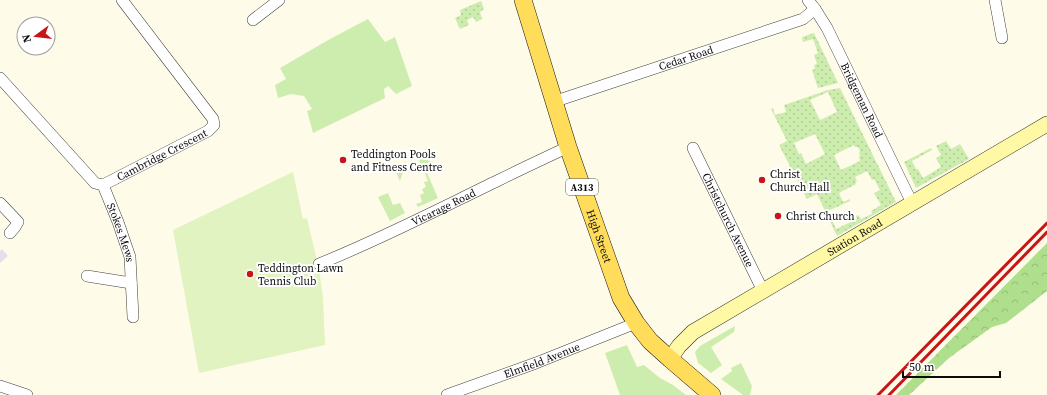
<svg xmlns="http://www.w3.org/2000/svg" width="1047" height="395" font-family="'Source Serif 4',serif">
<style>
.industrial{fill:#eaddeb}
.grass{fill:#cdedaf}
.forest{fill:url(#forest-crowns)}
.garden{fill:url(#garden-dots);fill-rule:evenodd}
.pitch{fill:#e0f3c1}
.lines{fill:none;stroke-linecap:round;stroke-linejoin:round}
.minor-casing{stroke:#3e3e3e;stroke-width:12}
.secondary-casing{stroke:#2d2d2d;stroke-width:16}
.primary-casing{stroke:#1c1c1c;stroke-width:18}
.minor{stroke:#fff;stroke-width:11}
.secondary{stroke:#fff8a4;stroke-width:15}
.primary{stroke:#ffdc59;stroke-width:17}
.rail{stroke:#c81618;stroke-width:3}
.poi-dot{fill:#c81618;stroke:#fff;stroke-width:1.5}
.labels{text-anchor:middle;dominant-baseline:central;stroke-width:4;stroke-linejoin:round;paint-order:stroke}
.shield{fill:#fff;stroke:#545454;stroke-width:1}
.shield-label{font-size:10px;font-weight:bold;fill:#0b0b0b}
.street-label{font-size:11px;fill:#0b0b0b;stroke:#fff}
.poi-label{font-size:11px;fill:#0b0b0b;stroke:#fff;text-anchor:start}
</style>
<defs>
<pattern id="forest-crowns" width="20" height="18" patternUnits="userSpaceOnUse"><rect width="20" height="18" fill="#afdf8c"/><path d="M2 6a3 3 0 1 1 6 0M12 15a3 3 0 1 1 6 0" fill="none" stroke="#95be77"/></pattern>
<pattern id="garden-dots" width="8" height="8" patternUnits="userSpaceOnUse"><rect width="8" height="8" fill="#cdedaf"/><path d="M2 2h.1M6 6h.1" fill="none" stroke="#afca95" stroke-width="1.8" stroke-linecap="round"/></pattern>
</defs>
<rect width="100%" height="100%" fill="#fffbe9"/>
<path class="industrial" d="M2,249L8,256L0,263V251Z"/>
<path class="grass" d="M368,19L385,42L395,37L412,86L396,94L388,86L384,89L385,98L313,133L307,111L312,109L304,96L291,94L278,98L275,85L286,79L280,68L330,39Z
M419,158H421L433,162L424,166L438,198L418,207L416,204L422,202L420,195L424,193L422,189L426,187L424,182L428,181L419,160Z
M406,162L400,181L394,168Z
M388,193L393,205L400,203L405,213L390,221L378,197Z
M735,326L734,332L711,347L722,365L711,373L698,363L695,352L700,346Z
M627,345L637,367L644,365L660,378L673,385L686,395H620L605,353Z
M741,363L752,386L750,395H743L721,379L732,371L731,368Z"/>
<path class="forest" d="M1047,243V291L1006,323L992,327L949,358L909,395H896Z"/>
<path class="garden" d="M481,1L484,9L480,12L482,19L476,22L473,17L467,20L469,25L460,29L455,18L461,15L460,10Z
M814,33L838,83L818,88L812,70L815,69L814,65L817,64L814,55L818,53L813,39L803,42L802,37Z
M840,88L896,202L837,236L817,194L807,199L779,145L787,141L771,109L773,108L775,115L786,112L784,105L828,90ZM828,92L837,112L820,120L810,100ZM815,134L825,154L806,164L801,153L799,154L794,143ZM854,145L855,147H858L860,151L859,153L860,156L859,157L860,161L841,170L834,155ZM867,171L872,180L874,179L880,190L874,193L881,205L871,211L872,214L861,219L858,215L856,216L857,219L836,229L828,211L850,201V199L843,202L839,193L856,184L855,182L857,181L855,177Z
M946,141L951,149L960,144L969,159L916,188L904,162L931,148L932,150L912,161L916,169H918L923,178L941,167L936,158L941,155L936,146Z"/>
<path class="pitch" d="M293,172L303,219L307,218L319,269L323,298L325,345L199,373L173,230Z"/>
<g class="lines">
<g class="minor-casing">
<g id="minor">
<path id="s1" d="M808,0L815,9L827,28L912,203"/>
<path d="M995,0L1002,38"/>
<path d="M253,20L279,0"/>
<path id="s2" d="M0,78L95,183L103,185L208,131L214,125L213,119L122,0"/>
<path id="s3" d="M553,102L803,19L815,9"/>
<path id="s4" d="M693,148L763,291"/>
<path id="s5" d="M103,185L118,222L130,257L133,317"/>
<path d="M0,203L18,222L15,227L10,233"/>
<path id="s6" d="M319,264C381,239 439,209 499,180C521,169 545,158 568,147"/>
<path d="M87,276L131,283"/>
<path d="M0,386L27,395"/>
<path id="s7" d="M447,395L536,363L636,323"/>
</g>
</g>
<g class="secondary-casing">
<g id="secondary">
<path id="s8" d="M670,359L679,346L693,332L1047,124"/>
</g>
</g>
<g class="primary-casing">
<g id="primary">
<path id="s9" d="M523,0L568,147L621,298L636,323L650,341L670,359L712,395"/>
</g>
</g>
<use href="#minor" class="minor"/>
<use href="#secondary" class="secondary"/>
<use href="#primary" class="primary"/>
<path class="rail" d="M878,395L1047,223
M889,395L1047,232"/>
</g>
<g class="poi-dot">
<circle cx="343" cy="160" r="4"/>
<circle cx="762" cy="180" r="4"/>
<circle cx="778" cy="216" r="4"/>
<circle cx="250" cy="274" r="4"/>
</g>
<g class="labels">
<rect class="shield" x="566" y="179" width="32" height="16" rx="3"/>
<g class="shield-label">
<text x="582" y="187">A313</text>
</g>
<g class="street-label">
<text stroke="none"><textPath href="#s3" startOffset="140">Cedar Road</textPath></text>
<text stroke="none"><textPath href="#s1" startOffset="114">Bridgeman Road</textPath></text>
<text stroke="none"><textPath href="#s2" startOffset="216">Cambridge Crescent</textPath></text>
<text stroke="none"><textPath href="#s6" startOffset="137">Vicarage Road</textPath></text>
<text stroke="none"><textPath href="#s4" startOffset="80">Christchurch Avenue</textPath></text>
<text stroke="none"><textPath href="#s5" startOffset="51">Stokes Mews</textPath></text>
<text stroke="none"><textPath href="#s9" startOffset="248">High Street</textPath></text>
<text stroke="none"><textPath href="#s8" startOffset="223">Station Road</textPath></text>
<text stroke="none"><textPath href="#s7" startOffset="101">Elmfield Avenue</textPath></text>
</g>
<g class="poi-label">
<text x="351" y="154">Teddington Pools<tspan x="351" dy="13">and Fitness Centre</tspan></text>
<text x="770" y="174">Christ<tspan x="770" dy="13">Church Hall</tspan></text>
<text x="786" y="216">Christ Church</text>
<text x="258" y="268">Teddington Lawn<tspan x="258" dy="13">Tennis Club</tspan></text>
</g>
</g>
<g transform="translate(36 36) rotate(255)"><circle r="19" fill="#ffffff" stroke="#9d9d9d"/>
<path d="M0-3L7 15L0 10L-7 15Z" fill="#c81618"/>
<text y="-6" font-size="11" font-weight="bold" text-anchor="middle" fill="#0b0b0b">N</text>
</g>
<path d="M903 371v6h97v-6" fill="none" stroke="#0b0b0b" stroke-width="2"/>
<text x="909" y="371" font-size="12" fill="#0b0b0b" stroke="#ffffff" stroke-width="3" paint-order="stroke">50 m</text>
</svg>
